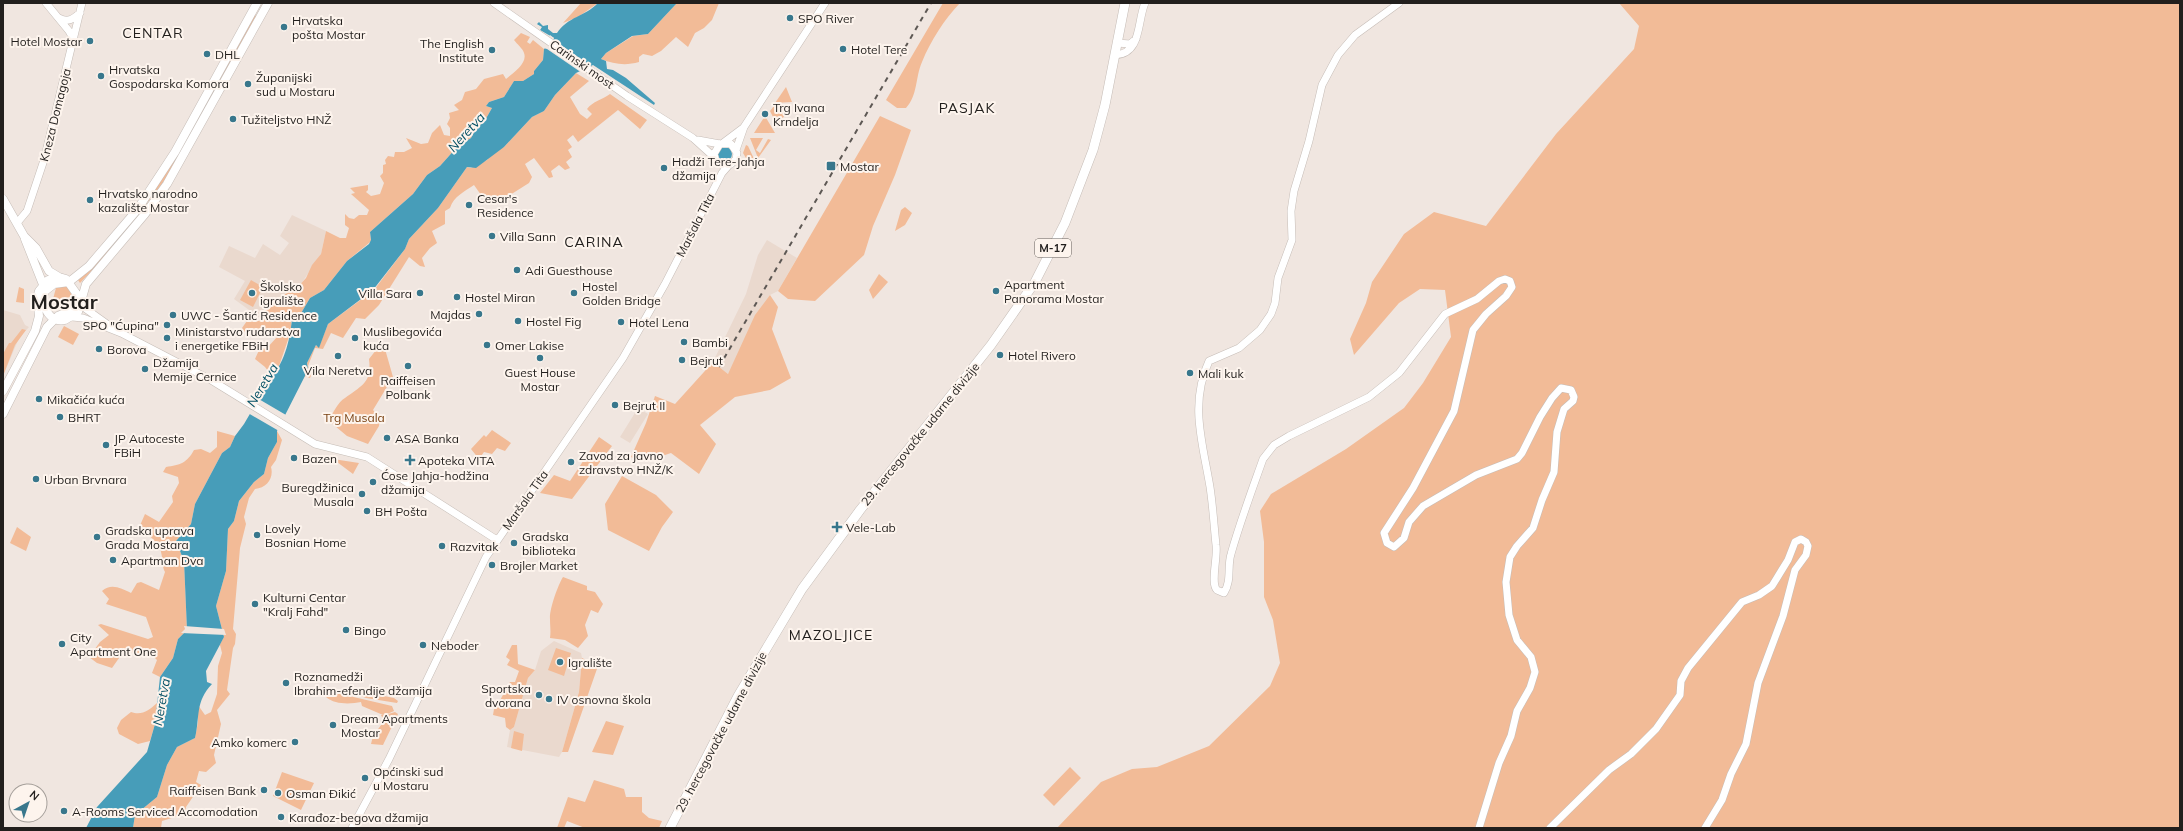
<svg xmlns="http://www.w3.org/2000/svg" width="2183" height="831" font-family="Mulish,sans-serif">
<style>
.built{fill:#ead9ce}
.green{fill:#f2bb97}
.water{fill:#479db9}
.pier{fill:#f0e6e0}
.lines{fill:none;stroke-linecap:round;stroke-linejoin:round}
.tertiary-casing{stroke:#c6bdb7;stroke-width:8}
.secondary-casing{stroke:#c6bdb7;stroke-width:9}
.primary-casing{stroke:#c6bdb7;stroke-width:10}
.tertiary{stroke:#fff;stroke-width:7}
.secondary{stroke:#fff;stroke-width:8}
.primary{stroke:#fff;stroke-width:9}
.rail{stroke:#5d5854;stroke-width:2;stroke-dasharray:5 5;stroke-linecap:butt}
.poi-dot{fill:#38778c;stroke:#fdf4ed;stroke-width:1.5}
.labels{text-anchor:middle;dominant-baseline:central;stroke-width:4;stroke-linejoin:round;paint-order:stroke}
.shield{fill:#fdf4ed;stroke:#645f5b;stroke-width:1}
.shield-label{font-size:11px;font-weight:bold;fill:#221f1d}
.poi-label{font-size:12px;fill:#221f1d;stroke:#fdf4ed;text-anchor:start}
.street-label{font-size:12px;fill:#221f1d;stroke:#fdf4ed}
.park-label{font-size:12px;fill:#794112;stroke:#fdf4ed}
.water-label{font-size:13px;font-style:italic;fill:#045065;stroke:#fdf4ed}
.quarter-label{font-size:14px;letter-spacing:1px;fill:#221f1d;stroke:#fdf4ed}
.town-label{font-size:20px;font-weight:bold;fill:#221f1d;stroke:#fdf4ed}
</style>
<rect width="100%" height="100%" fill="#f0e6e0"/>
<path class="built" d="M292,215L326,231L321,254L301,284L281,296L265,310L260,318L234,299L245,281L219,267L229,246L255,258L263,244L280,255L289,243L280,236Z
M767,240L797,258L778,291L770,295L728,374L713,362L746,294L758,255Z
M3,310L20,315L25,325L29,327L19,338L3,376Z
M638,408L648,414L630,443L620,437Z
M554,641L581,653L582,658L579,692L562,752L559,757L507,747L510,730L514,727L528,678L535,670L541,651Z"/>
<path class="green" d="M581,3H598L578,17L563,23Z
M677,3H719L712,20L704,28L695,33L688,47L676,37L661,51L652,56L643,54L639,57V62C625,66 614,64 601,59L606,53L633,36L648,34Z
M943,3H960C944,20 931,40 922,62C915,78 918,95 906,108H897L886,100Z
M1619,3H2180V828H1057L1101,782L1132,769L1157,767L1209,746L1270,686L1280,663L1273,620L1264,597V542L1260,511L1271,494L1346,449L1404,408L1423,383L1451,337L1445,290L1420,289L1399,303L1354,355L1350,339L1366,303L1372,282L1404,234L1434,212L1486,226L1556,134L1634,49L1639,26Z
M254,15L257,16L213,96L210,95Z
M521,33L530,37L527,42L530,44L533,40L544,49L543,60L534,71V74L523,81H514L504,97L489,102L486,106L492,108L484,122L478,126L471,138L457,147L440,166L427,175L413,194L370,232L371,241L369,243L347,261L324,290L310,298L300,315L291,322L292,328L278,369L272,376L265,367L255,359L260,348L266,349L278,336L274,333L262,331L256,336L245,332L242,328L249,318L259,321L265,310L281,296L296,289L306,278L312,265L321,254L326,231L340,238H346L349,228L345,225V214L349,218L354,219L359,215H367L369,210L351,194L355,193L350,188L368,185V190L366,192L371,196L380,194L384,183L380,176L383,173V165L386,164L385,160L388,156L394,157L395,152H404L412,148L406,138L421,144L428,143L432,133L440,125L444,135L450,136V128L447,124L450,118L449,113L459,110L454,105L462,100L465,92L476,89L484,79L503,74L506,79C513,73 528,63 524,53C523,49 517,44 514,40Z
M576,73L589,81L570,97L580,114L587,119L592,114L587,109C593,101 602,100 610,94L647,120L640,129L618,110L578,142L573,135L567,140L572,147L568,150L572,157L566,162L570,168L565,170L559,165L551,171L553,177L549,178L534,158L525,164L532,177L529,183L497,203L486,202L474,185C464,192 454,196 450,208L445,211V224L432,231L437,243L430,248L422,258L425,267L420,266L409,257L379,305L365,319L356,318L343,338L331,333L323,349L315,348L308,366L312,373L310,378L305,376L297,388L308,370L307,363L316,345L319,347L328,324L374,290L405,249L409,239L438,208L467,167L471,168L487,160L495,151L504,147L532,117L544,111L555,95Z
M786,87L792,102L775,103Z
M207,101L209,103L165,180L101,261L80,283L78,280L123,230Z
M790,105L778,127L770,111L774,106Z
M765,116L775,133H754Z
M880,116L911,130L895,175L873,226L864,255L815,301L788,299L778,291Z
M750,138H763L756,150L760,153L768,139L771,140L758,158Z
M746,145L748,146L756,163L746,158L743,153Z
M905,207L912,213L905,225L895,231L901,210Z
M879,274L888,282L873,299L869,290Z
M251,280L263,287L253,307L240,300Z
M71,285L73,300L59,307L53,299L56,288Z
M19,287L24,289V303L16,302Z
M770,295L778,307L772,329L791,378L770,390L735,397L700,425L716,444L699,474L671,453L656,458L648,454L640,462L631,457L646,423L655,396L675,404L713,362L728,374L755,315Z
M64,326L79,334L73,345L58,337Z
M22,329L26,330L15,345L3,376V354L9,343H11Z
M380,345L385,349L393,377L373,410L380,418L379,426L368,444L347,436L329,421C332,414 338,402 345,398C362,385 372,383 369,359Z
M492,430L511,443L505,451L497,448L492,454L484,452L479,459L471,449L484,435L486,437Z
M217,431L235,436L230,447L222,453L195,504L191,524L176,541L184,561L187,630L178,639L173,658L160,677L152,673L157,660L152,655L124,651L112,668L97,663L89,657L100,642L109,635L98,625L101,624L148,639L153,637L146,617L106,604L109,599L102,591C111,583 121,588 131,593L137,583L141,582L159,590L165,572C162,566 163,563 162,557C161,543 150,535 138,530L145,514L159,522L173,502L172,496L179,483L178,477L163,472L166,467C180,465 187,463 194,450L201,449L210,453L217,447Z
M277,431L282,440L276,460L271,467C274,478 267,488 255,489L249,498L244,517L246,524L240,548L233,629L236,634L235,644L233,648L227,690L230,694L217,710L221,724L214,755L216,763L206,772L199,771L196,782L201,785L186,807L185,814L162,821L161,828H133L135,815L157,797L167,765L177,747L195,738L198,722V705L205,715L211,712L217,694L218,666L222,653L220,645L219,646L224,637L216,606L226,571L228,529L234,521L239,501L254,482L264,474L268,458L277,442Z
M599,437L612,446L572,499L540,493L554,475L570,481Z
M333,459L359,463L353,474Z
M622,476L656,495L673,512L662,527L649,551L608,530L605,504Z
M17,527L31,537L26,551L10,543Z
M563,577L587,586V590L595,592L603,604L598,613L591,610L585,625L588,636L578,648L565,640L550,638C551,631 550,626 550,619C549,610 558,585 563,577Z
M512,645H517L518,664L535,670L528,678L514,727L510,730L506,727L505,718L493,715L495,703L498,704L510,682H515L519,671L507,665L510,660L506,657Z
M556,648L571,653L564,676L548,670Z
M582,658L598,666L568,752H562L579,692Z
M328,691L392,706L394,711L385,715L395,712L398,714L383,745L371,744L373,736L384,721L381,715H383L362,706L361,702C351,704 335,705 326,697Z
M359,691L394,698L398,701L397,703L366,698L358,695Z
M157,703L155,724L150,741L138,744L119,734L117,728L121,720L131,712C142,716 149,710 157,703Z
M606,721L624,726L613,755L592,752Z
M514,731L524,734L522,751L511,748Z
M1070,767L1081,778L1054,806L1043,795Z
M282,772L314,783L301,810L273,796Z
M594,780L624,789L626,797H642V812L649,818L662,821L659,828H585L567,821L564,828H557L568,797L585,802Z"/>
<path class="water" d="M598,3H677L648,34L632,36L606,53L601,59L606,61L607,69L613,70L626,78L655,103L654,105L593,65L576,73L555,95L544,111L532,117L504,147L476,168L467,167L438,208L409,239L405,249L373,290L328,324L319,348L316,345L307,363L308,370L277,431V442L268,458L264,474L254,482L239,501L234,521L228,529L226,571L216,606L224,637L206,671L207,682L212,684C195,702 200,716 195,738L177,747L167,765L157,797L135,815L133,828H86L97,807L147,752L155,724L160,677L173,658L178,639L187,630L184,561L176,541L191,524L195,504L222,453L230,447L235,436L244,424L272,376C285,362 291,336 292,317L300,315L310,298L324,290L347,261L369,244L371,240L370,232L413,194L427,175L440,166L457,147L471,138L476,128L484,122L492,108L486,106L489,102L504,97L514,81H523L534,74V71L543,60L544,49L554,38L540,30L541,27L537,24L539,22L543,26L548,25V29L553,33H557C567,17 586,16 598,3Z
M718 154a7 7 0 1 1 14 0a7 7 0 1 1-14 0Z"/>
<path class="pier" d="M538,25L542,27L540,30L549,37L550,35L554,38L553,40L615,82L593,67L582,73L547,49L543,48L551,38L538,30Z
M257,398L286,415L279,431L248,413Z
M184,626L224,629L226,635L181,633L185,629Z"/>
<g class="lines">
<g class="tertiary-casing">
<path id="tertiary" d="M46,3L69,31L74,40
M494,3L627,96L693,138L714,157
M1399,3L1355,35L1338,55L1322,85L1309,141L1294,191L1291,211L1292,240L1278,278L1275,303L1271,314L1260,330L1239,348L1209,361C1189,404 1203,444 1210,487C1213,507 1214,526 1216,545C1218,557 1210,583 1217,590L1224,593C1232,580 1227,567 1231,554C1240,522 1252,490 1263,459L1274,445L1289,436L1369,397L1399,373L1445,314L1477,299L1499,281L1505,279L1510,281L1512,287L1506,296L1486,314L1473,330L1454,411L1413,488L1384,533L1387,543L1394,547L1404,538L1409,522L1423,506L1476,475L1517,459L1522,453L1540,417L1552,398L1561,388L1571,390L1574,397L1573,401L1564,409L1557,432L1554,472L1542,500L1533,528L1517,546L1510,557L1506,582L1509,615L1517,640L1531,657L1535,672L1530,688L1517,711L1511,736L1499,763L1479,828
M59,18C68,23 73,19 80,13
M1117,43L1130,44L1136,39
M1115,55C1142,54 1137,21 1145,3
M698,140L720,144H731L737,153L736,159L731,164L722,165L716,161L714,154L720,144
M723,143L743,128
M736,150L744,127L825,3
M17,223L27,211L44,160L82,3
M78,300L86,309L107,324
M72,317L83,318L121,333L173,360L211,380L315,444L367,457L497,540
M352,828L389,759L486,557L623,358L665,284L722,173L729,165
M1550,828L1609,770L1631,754L1656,729L1680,695L1681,681L1688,668L1742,602L1759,595L1772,586L1788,560L1795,542L1801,539L1806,542L1808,546L1806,555L1795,570L1783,616L1758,683L1746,744L1731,774L1722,800L1705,828"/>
</g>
<g class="secondary-casing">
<path id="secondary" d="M257,3L175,152L137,210L89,266L69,282L54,284L45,291C39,304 50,324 65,320L78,312L86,284L145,214L167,184L268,3
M3,199L24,236L36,248L49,271L59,277
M25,239L44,287
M3,391L35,331L39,316L37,298L39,291L48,280L59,277L66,279L76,293V304L70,311L58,316L47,327L3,414"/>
</g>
<g class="primary-casing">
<path id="primary" d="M670,828L738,696L802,589L860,510L991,345L1035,282L1065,223L1093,150L1105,105L1125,3"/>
</g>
<use href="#tertiary" class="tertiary"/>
<use href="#secondary" class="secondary"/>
<use href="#primary" class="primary"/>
<path class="rail" d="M719,367L931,3"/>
</g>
<g class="poi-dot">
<circle cx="790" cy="18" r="4"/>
<circle cx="284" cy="27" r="4"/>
<circle cx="90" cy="41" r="4"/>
<circle cx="843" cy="49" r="4"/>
<circle cx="492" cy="50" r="4"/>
<circle cx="207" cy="54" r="4"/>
<circle cx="101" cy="76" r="4"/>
<circle cx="248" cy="84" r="4"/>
<circle cx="765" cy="114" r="4"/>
<circle cx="233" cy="119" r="4"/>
<rect x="826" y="161" width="10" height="10" rx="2"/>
<circle cx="664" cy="168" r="4"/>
<circle cx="90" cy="200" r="4"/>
<circle cx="469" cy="205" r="4"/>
<circle cx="492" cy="236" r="4"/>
<circle cx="517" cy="270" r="4"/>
<circle cx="996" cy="291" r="4"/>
<circle cx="252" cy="293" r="4"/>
<circle cx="420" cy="293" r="4"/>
<circle cx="574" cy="293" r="4"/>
<circle cx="457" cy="297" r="4"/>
<circle cx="479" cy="314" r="4"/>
<circle cx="173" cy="315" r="4"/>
<circle cx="518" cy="321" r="4"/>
<circle cx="621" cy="322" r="4"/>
<circle cx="167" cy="325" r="4"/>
<circle cx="167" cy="338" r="4"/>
<circle cx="355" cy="338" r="4"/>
<circle cx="684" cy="342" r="4"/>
<circle cx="487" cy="345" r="4"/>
<circle cx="99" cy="349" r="4"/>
<circle cx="1000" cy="355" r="4"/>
<circle cx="338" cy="356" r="4"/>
<circle cx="540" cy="358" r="4"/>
<circle cx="682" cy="360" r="4"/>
<circle cx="408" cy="366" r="4"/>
<circle cx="145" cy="369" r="4"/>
<circle cx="1190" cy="373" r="4"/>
<circle cx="39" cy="399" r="4"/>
<circle cx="615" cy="405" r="4"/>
<circle cx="60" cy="417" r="4"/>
<circle cx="387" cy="438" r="4"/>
<circle cx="106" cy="445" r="4"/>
<circle cx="294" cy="458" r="4"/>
<path d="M408 454h4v4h4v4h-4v4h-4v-4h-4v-4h4z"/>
<circle cx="571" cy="462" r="4"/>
<circle cx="36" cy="479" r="4"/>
<circle cx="373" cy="482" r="4"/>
<circle cx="362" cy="494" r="4"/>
<circle cx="367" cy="511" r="4"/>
<path d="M835 521h4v4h4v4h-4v4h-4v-4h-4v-4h4z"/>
<circle cx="257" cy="535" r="4"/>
<circle cx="97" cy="537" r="4"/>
<circle cx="514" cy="543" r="4"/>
<circle cx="442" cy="546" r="4"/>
<circle cx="113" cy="560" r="4"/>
<circle cx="492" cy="565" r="4"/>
<circle cx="255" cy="604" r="4"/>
<circle cx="346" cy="630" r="4"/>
<circle cx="62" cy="644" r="4"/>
<circle cx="423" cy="645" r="4"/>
<circle cx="560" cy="662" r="4"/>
<circle cx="286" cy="683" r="4"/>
<circle cx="539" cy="695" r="4"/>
<circle cx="549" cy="699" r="4"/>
<circle cx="333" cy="725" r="4"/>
<circle cx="295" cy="742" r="4"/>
<circle cx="365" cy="778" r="4"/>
<circle cx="264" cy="790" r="4"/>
<circle cx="278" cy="793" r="4"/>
<circle cx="64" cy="811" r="4"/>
<circle cx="281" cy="817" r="4"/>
</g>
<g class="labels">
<rect class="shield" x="1035" y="239" width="36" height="18" rx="3"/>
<g class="shield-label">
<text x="1053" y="248">M-17</text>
</g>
<g class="poi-label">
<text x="798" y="18">SPO River</text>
<text x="292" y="20">Hrvatska<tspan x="292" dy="14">pošta Mostar</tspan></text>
<text x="82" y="41" text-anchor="end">Hotel Mostar</text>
<text x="484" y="43" text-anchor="end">The English<tspan x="484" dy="14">Institute</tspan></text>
<text x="851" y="49">Hotel Tere</text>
<text x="215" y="54">DHL</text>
<text x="109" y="69">Hrvatska<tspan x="109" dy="14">Gospodarska Komora</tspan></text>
<text x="256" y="77">Županijski<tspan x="256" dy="14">sud u Mostaru</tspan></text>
<text x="773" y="107">Trg Ivana<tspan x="773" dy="14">Krndelja</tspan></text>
<text x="241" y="119">Tužiteljstvo HNŽ</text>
<text x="672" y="161">Hadži Tere-Jahja<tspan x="672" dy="14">džamija</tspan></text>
<text x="840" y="166">Mostar</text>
<text x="98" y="193">Hrvatsko narodno<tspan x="98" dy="14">kazalište Mostar</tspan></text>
<text x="477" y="198">Cesar's<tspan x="477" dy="14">Residence</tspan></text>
<text x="500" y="236">Villa Sann</text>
<text x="525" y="270">Adi Guesthouse</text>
<text x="1004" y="284">Apartment<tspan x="1004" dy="14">Panorama Mostar</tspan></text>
<text x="260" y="286">Školsko<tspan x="260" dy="14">igralište</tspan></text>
<text x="582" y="286">Hostel<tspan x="582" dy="14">Golden Bridge</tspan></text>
<text x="412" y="293" text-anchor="end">Villa Sara</text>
<text x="465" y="297">Hostel Miran</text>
<text x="471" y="314" text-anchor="end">Majdas</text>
<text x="181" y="315">UWC - Šantić Residence</text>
<text x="526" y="321">Hostel Fig</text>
<text x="629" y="322">Hotel Lena</text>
<text x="159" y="325" text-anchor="end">SPO "Ćupina"</text>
<text x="175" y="331">Ministarstvo rudarstva<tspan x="175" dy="14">i energetike FBiH</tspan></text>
<text x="363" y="331">Muslibegovića<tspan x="363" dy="14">kuća</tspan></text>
<text x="692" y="342">Bambi</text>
<text x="495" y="345">Omer Lakise</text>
<text x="107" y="349">Borova</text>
<text x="1008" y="355">Hotel Rivero</text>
<text x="690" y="360">Bejrut</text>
<text x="153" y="362">Džamija<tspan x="153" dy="14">Memije Cernice</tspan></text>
<text x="338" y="370" text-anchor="middle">Vila Neretva</text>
<text x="540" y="372" text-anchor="middle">Guest House<tspan x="540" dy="14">Mostar</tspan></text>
<text x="1198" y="373">Mali kuk</text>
<text x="408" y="380" text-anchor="middle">Raiffeisen<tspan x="408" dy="14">Polbank</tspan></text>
<text x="47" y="399">Mikačića kuća</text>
<text x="623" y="405">Bejrut II</text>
<text x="68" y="417">BHRT</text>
<text x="114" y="438">JP Autoceste<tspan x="114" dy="14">FBiH</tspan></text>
<text x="395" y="438">ASA Banka</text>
<text x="579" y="455">Zavod za javno<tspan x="579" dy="14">zdravstvo HNŽ/K</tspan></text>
<text x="302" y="458">Bazen</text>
<text x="418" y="460">Apoteka VITA</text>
<text x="381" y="475">Ćose Jahja-hodžina<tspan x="381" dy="14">džamija</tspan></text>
<text x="44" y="479">Urban Brvnara</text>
<text x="354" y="487" text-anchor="end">Buregdžinica<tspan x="354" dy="14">Musala</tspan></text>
<text x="375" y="511">BH Pošta</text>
<text x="846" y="527">Vele-Lab</text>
<text x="265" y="528">Lovely<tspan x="265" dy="14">Bosnian Home</tspan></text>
<text x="105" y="530">Gradska uprava<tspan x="105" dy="14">Grada Mostara</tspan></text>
<text x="522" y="536">Gradska<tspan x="522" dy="14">biblioteka</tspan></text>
<text x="450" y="546">Razvitak</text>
<text x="121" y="560">Apartman Dva</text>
<text x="500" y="565">Brojler Market</text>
<text x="263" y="597">Kulturni Centar<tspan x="263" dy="14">"Kralj Fahd"</tspan></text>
<text x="354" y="630">Bingo</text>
<text x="70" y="637">City<tspan x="70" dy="14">Apartment One</tspan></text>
<text x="431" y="645">Neboder</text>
<text x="568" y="662">Igralište</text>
<text x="294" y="676">Roznamedži<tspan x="294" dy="14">Ibrahim-efendije džamija</tspan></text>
<text x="531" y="688" text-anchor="end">Sportska<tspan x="531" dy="14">dvorana</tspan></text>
<text x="557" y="699">IV osnovna škola</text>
<text x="341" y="718">Dream Apartments<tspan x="341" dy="14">Mostar</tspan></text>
<text x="287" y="742" text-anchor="end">Amko komerc</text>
<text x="373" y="771">Općinski sud<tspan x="373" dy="14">u Mostaru</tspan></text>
<text x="256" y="790" text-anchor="end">Raiffeisen Bank</text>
<text x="286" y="793">Osman Đikić</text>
<text x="72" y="811">A-Rooms Serviced Accomodation</text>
<text x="289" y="817">Karađoz-begova džamija</text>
</g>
<g class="street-label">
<text transform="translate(582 64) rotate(35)">Carinski most</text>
<text transform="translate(55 115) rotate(-76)">Kneza Domagoja</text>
<text transform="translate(695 225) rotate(-63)">Maršala Tita</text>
<text transform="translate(920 434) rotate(-51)">29. hercegovačke udarne divizije</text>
<text transform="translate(525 500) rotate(-55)">Maršala Tita</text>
<text transform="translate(721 732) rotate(-62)">29. hercegovačke udarne divizije</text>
</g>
<g class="park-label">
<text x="354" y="417">Trg Musala</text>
</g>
<g class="water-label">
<text transform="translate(466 132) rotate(-48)">Neretva</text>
<text transform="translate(262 385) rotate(-59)">Neretva</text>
<text transform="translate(161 702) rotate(-80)">Neretva</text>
</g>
<g class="quarter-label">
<text x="153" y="33">CENTAR</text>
<text x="967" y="108">PASJAK</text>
<text x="594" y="242">CARINA</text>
<text x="831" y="635">MAZOLJICE</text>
</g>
<g class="town-label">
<text x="64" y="301">Mostar</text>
</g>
</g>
<rect width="2183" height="831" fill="none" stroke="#221f1d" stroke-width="8"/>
<g transform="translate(28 803) rotate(40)"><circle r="19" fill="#fdf4ed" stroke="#a59f9a"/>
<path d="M0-3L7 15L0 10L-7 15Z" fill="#38778c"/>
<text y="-6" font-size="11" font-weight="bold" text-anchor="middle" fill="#221f1d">N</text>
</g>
</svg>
